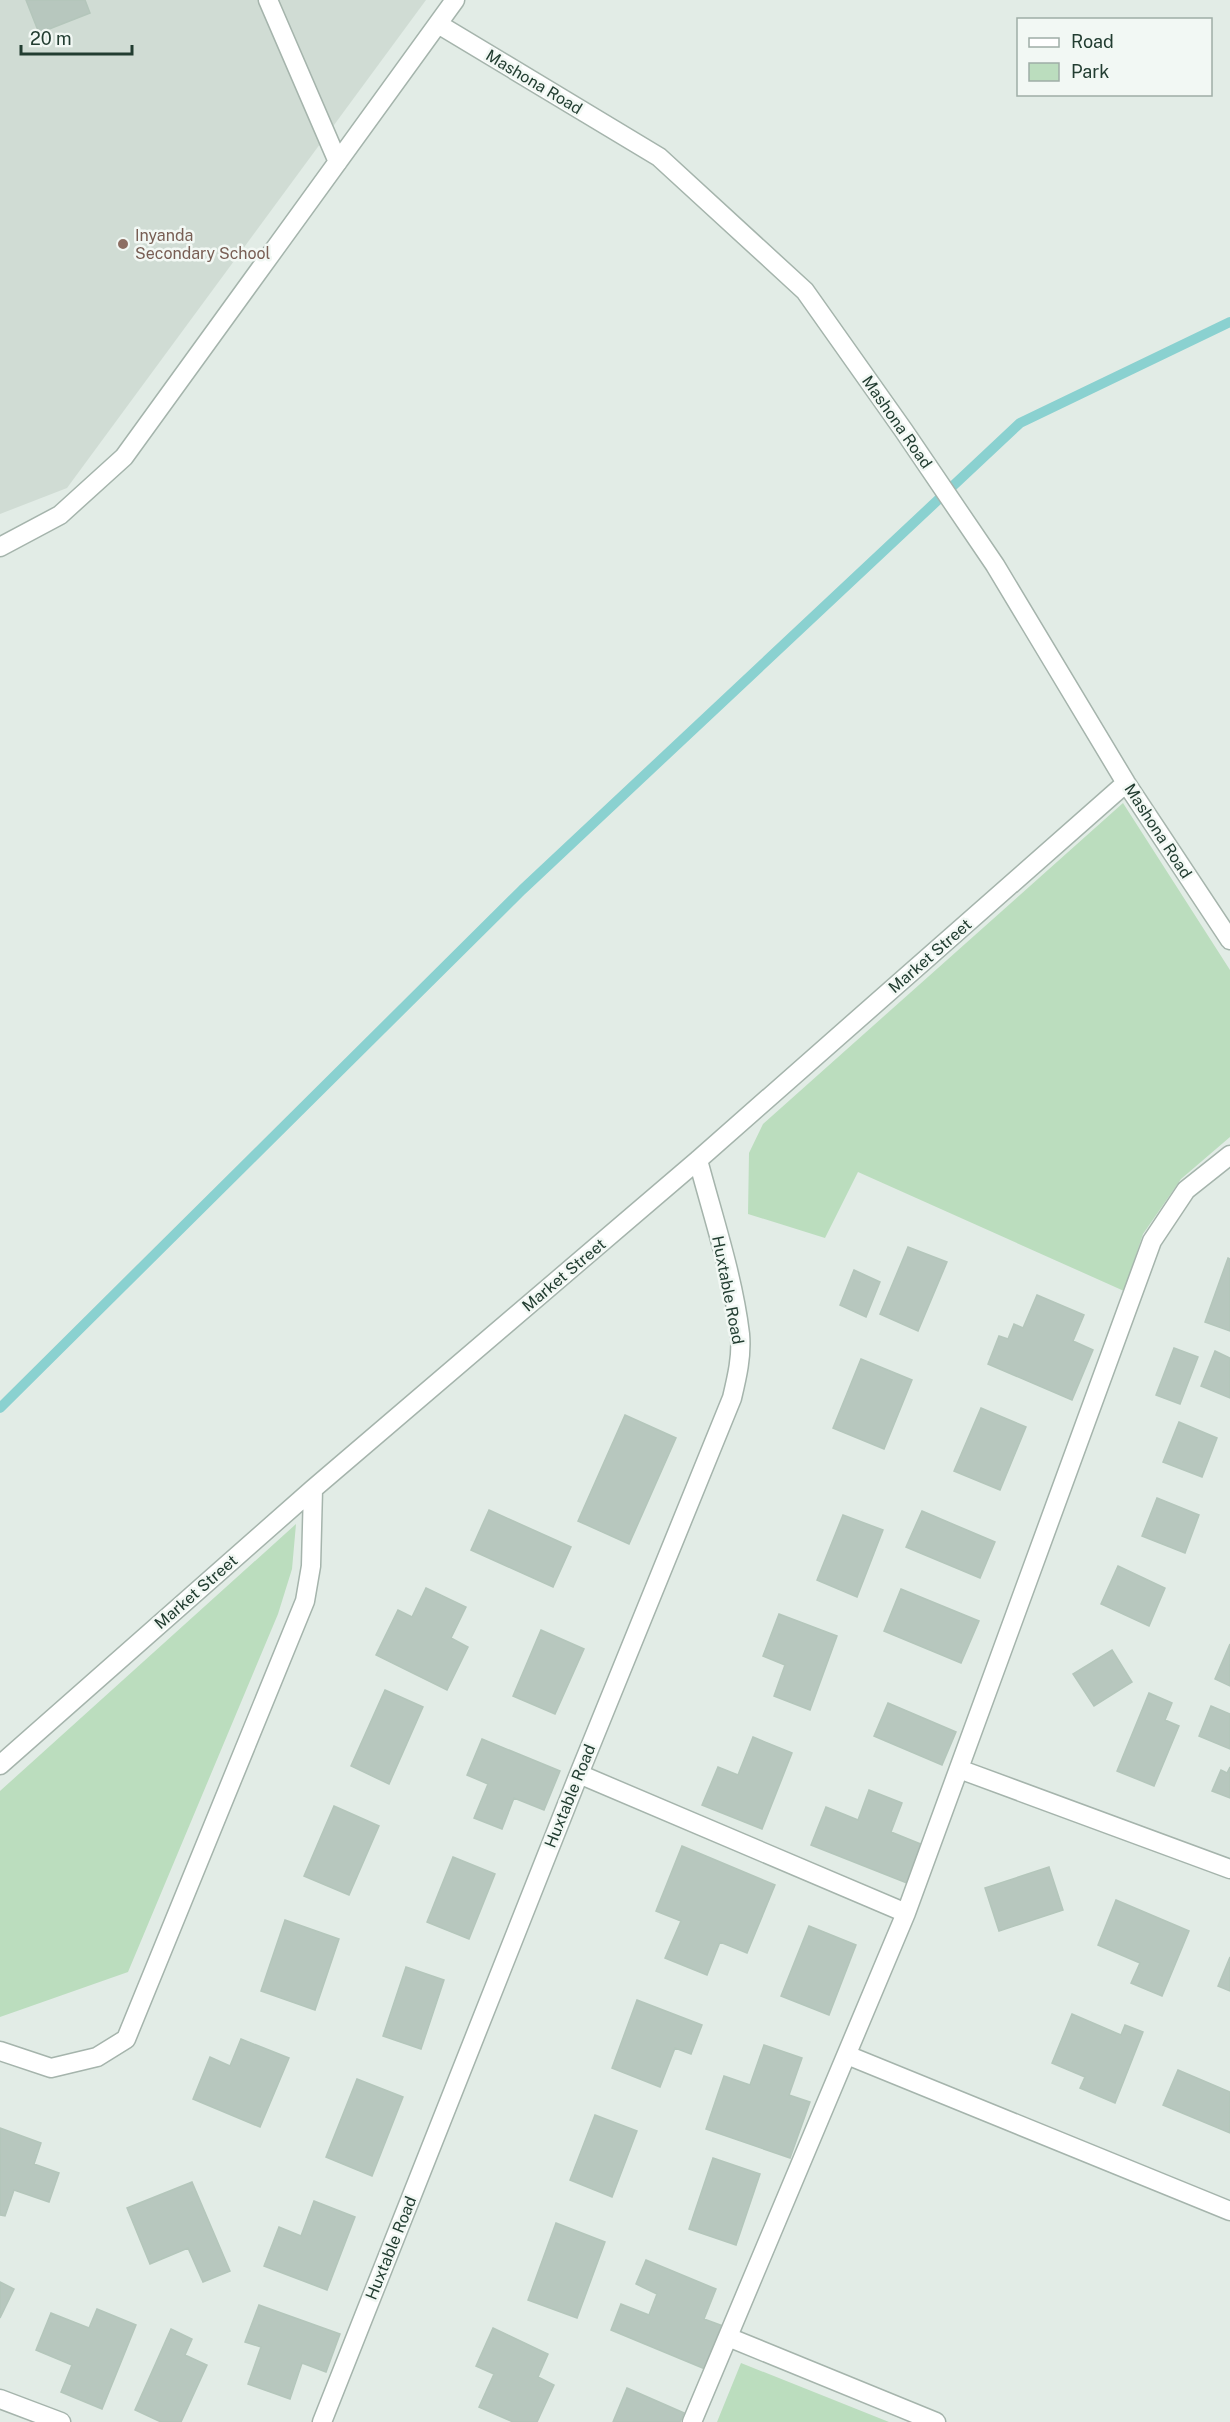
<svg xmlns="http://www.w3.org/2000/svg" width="1230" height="2422" font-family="'Public Sans',sans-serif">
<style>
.built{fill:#d0dcd4}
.green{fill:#bbddbe}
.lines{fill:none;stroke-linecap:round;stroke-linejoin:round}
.stream{stroke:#8ad1d0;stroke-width:10}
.building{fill:#b7c7be;stroke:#b4c6bb;stroke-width:1.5}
.minor-casing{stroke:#a5b4ac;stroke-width:21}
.minor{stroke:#fff;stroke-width:18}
.education-dot{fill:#8d6e63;stroke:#f2f8f4;stroke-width:2}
.labels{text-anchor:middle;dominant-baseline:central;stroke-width:5;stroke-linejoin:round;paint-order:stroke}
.street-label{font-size:16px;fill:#223d31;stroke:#f2f8f4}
.education-label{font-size:16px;fill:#785e54;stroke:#f2f8f4;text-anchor:start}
</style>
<rect width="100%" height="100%" fill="#e2ece6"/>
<path class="built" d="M0,0H426L67,488L0,514Z"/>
<path class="green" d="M1123,803L1230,970V1137L1181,1179L1143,1234L1124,1291L858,1172L825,1238L748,1214L749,1153L763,1124Z
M296,1524L292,1569L278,1614L128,1972L0,2017V1791Z
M741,2363L889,2422H717Z"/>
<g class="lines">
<path class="stream" d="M0,1408L522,890L1020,423L1230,322"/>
</g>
<path class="building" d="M26,0H85L90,13L39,33Z
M908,1247L947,1262L918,1331L880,1314Z
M1228,1258L1230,1259V1331L1205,1322Z
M854,1270L880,1282L866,1317L840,1305Z
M1037,1295L1084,1315L1073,1341L1093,1350L1072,1400L988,1364L999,1336L1008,1339L1014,1324L1023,1328Z
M1174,1348L1198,1357L1180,1404L1156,1395Z
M1215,1351L1230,1358V1398L1201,1386Z
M861,1359L912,1380L884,1449L833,1428Z
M981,1408L1026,1427L1000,1490L954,1471Z
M625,1415L676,1438L629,1544L578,1521Z
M1179,1422L1217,1438L1202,1477L1163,1462Z
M1157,1498L1199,1515L1185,1553L1142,1536Z
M489,1510L571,1547L553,1587L471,1550Z
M922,1511L995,1542L980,1578L906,1547Z
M843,1515L883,1530L857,1597L817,1580Z
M1118,1566L1165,1588L1149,1626L1101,1604Z
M426,1588L466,1607L451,1638L468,1647L447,1690L376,1655L398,1610L412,1617Z
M901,1589L979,1621L961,1663L884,1631Z
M779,1614L837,1636L810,1710L774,1696L785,1665L763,1656Z
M541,1630L584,1649L555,1714L513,1696Z
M1230,1644V1686L1215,1679Z
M1112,1650L1132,1682L1094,1706L1073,1674Z
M385,1690L423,1707L389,1784L351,1766Z
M1149,1693L1172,1703L1165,1720L1179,1726L1154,1786L1117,1771Z
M888,1703L956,1732L942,1765L874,1736Z
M1211,1706L1230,1714V1749L1199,1736Z
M753,1737L792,1753L762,1829L702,1805L718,1767L738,1775Z
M482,1739L560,1771L544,1810L514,1798L502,1829L474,1818L488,1784L467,1775Z
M1230,1767V1798L1212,1791L1221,1770L1227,1773Z
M869,1790L902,1803L891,1832L928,1847L912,1885L811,1845L826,1807L858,1820Z
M334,1806L379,1826L349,1895L304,1876Z
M682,1846L775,1885L747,1953L720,1942L707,1975L665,1958L681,1921L656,1911Z
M453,1857L495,1874L469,1939L427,1922Z
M1049,1867L1063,1910L999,1931L985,1888Z
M1116,1900L1189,1931L1162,1996L1131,1983L1140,1963L1098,1945Z
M285,1920L339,1939L315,2010L261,1991Z
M809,1926L856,1945L829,2015L781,1996Z
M1230,1957V1991L1218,1986Z
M406,1967L444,1980L421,2049L383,2036Z
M637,2000L702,2025L691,2054L675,2048L660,2087L612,2068Z
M1072,2014L1121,2035L1125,2025L1143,2032L1115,2103L1080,2088L1085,2077L1052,2063Z
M241,2039L289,2058L260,2127L193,2099L210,2057L230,2066Z
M764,2045L802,2058L789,2095L810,2102L790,2158L706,2129L724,2076L750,2085Z
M1178,2070L1230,2092V2133L1163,2105Z
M357,2079L403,2097L372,2176L326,2157Z
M595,2115L637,2131L612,2197L570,2180Z
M0,2128L41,2143L34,2164L59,2173L49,2202L14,2190L5,2216L0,2215Z
M713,2158L760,2174L736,2245L689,2229Z
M192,2182L230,2271L203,2282L188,2248L150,2264L127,2208Z
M314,2201L355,2217L327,2290L264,2266L279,2227L301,2236Z
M556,2223L605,2242L577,2318L528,2300Z
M646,2260L716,2289L704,2319L723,2326L705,2369L611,2330L621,2304L649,2315L657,2294L636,2284Z
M0,2282L14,2289L0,2318Z
M259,2305L340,2334L326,2372L302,2363L290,2399L248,2384L261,2347L245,2342Z
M97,2309L136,2325L102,2409L61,2392L72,2365L36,2350L51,2313L89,2328Z
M493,2328L548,2354L538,2377L554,2385L537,2422H513L479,2407L494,2374L476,2366Z
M171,2329L192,2339L185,2355L207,2365L181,2422H161L135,2410Z
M627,2388L684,2413L680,2422H613Z"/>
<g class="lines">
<g class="minor-casing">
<path id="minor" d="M268,0L338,162
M438,24L659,157L805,291L904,431L995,565L1126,783L1230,940
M0,547L60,515L124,457L455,0
M0,1765L313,1489L698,1160L1126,783
M959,1769L1230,1869
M579,1774L906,1913
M0,2051L51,2068L97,2057L126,2039L305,1601L311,1566L313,1489
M847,2055L1230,2211
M728,2337L936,2422
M0,2399L61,2422
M322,2422L579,1774L732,1398C737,1377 742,1356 740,1334C733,1276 713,1217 698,1160
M692,2422L906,1913L1152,1241L1186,1190L1230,1155"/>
</g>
<use href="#minor" class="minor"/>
</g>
<circle class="education-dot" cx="123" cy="244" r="6"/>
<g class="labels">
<g class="street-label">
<text transform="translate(534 82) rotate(31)">Mashona Road</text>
<text transform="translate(897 422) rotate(55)">Mashona Road</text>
<text transform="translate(1158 831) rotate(57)">Mashona Road</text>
<text transform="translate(930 956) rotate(-41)">Market Street</text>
<text transform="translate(564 1275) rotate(-40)">Market Street</text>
<text transform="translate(728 1290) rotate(79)">Huxtable Road</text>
<text transform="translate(196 1592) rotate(-41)">Market Street</text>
<text transform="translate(570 1796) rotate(-68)">Huxtable Road</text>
<text transform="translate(391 2248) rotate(-68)">Huxtable Road</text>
</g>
<g class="education-label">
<text x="135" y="235">Inyanda<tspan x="135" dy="18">Secondary School</tspan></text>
</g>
</g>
<rect x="1017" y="18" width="195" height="78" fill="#f2f8f4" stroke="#9fada6" stroke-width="1.5"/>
<rect x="1029" y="38" width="30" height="9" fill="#ffffff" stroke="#9fada6" stroke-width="1.5"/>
<text x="1071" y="48" font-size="18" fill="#223d31">Road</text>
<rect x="1029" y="63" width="30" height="18" fill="#bbddbe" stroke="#9fada6" stroke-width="1.5"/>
<text x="1071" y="78" font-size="18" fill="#223d31">Park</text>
<path d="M21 45v9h111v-9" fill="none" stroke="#223d31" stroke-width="3"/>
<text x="30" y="45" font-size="18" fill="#223d31" stroke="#f2f8f4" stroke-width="4.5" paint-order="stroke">20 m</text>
</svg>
